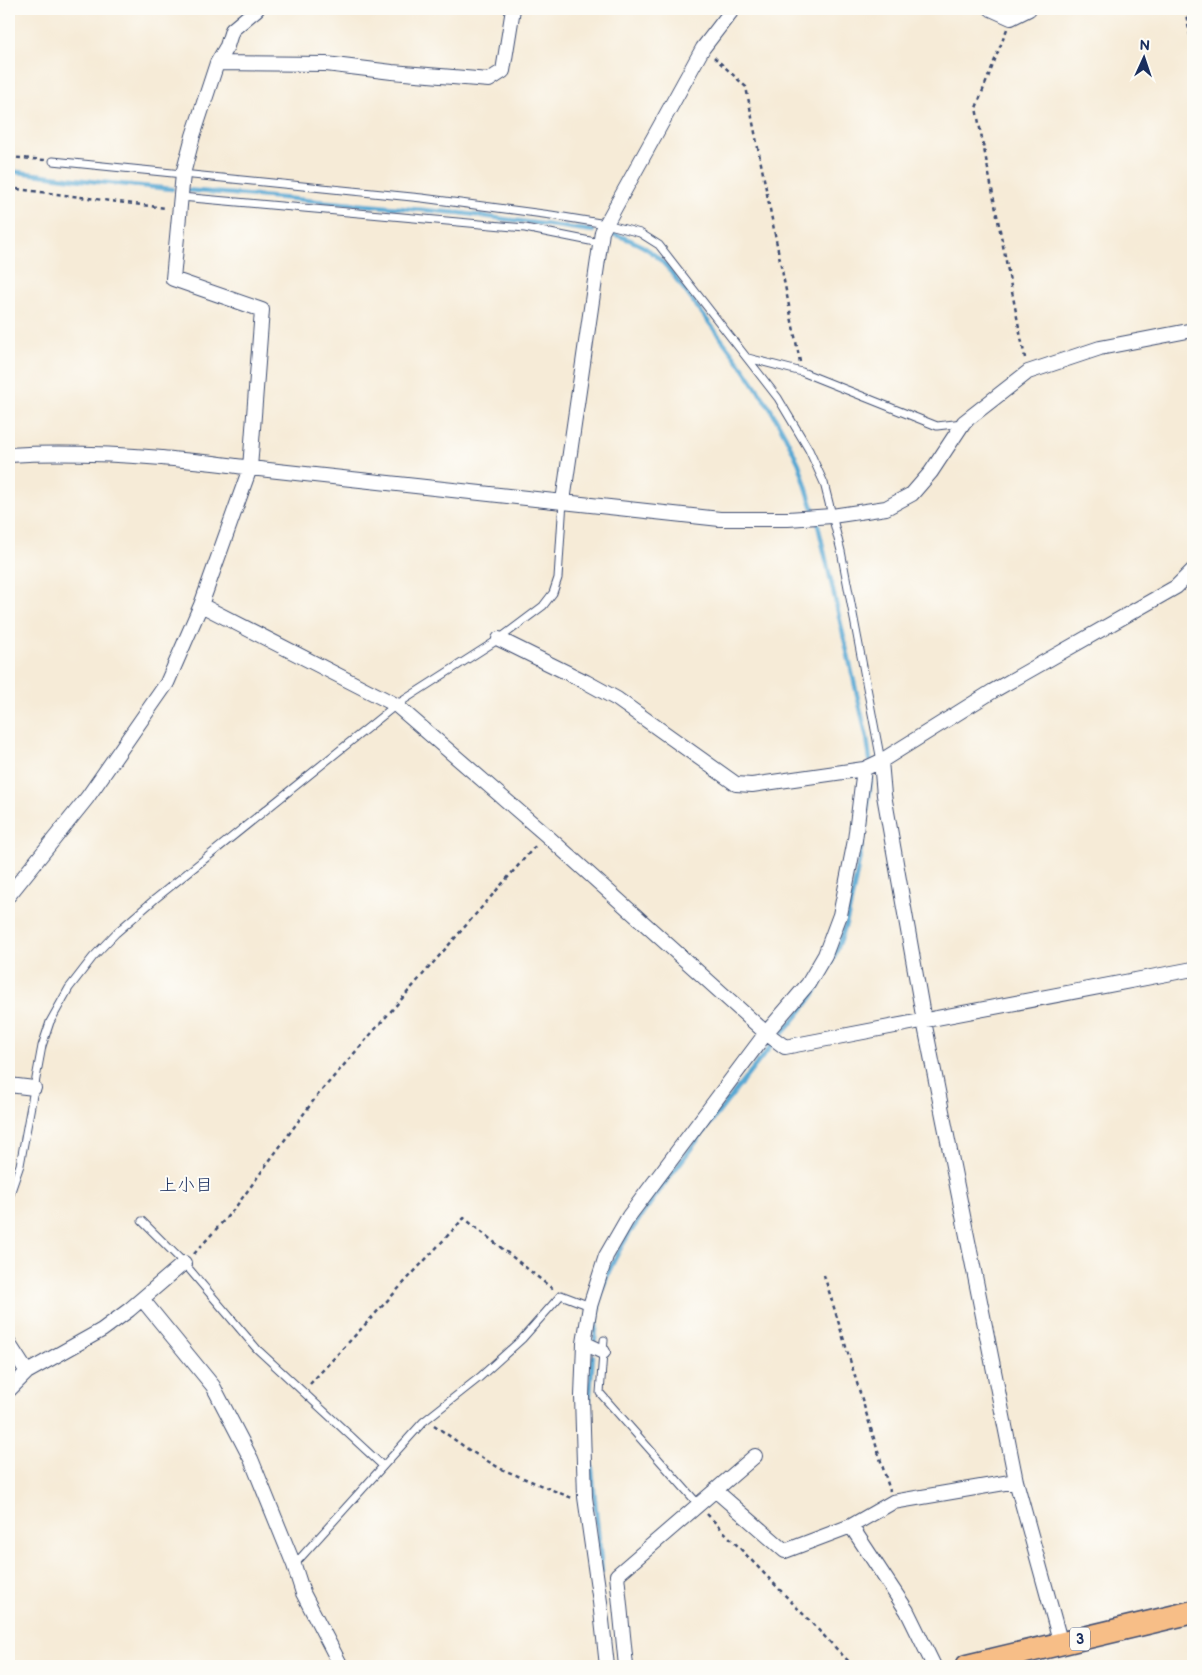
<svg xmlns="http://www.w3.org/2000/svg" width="1202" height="1675" font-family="'Balsamiq Sans','Klee One',sans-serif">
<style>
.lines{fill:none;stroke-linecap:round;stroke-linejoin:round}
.stream{stroke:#59a8d3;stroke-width:4.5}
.lane-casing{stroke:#3c4b70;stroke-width:9}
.street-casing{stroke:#3c4b70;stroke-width:16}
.primary-casing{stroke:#3c4b70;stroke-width:25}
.path{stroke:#3c4b70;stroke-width:2.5;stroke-dasharray:4 4;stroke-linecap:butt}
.lane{stroke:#fff;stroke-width:7}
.street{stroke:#fff;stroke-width:14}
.primary{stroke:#f7be87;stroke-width:22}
.labels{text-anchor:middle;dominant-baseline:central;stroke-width:4;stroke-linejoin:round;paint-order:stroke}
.shield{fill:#fdfcf7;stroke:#5f6c8c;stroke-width:1}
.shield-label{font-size:14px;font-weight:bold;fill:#1b2f5e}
.quarter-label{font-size:18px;fill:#1b2f5e;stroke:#fdfcf7}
</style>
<rect width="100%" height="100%" fill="#fdfcf7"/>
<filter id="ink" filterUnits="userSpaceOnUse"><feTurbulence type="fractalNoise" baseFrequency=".02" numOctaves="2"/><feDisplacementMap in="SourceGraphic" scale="10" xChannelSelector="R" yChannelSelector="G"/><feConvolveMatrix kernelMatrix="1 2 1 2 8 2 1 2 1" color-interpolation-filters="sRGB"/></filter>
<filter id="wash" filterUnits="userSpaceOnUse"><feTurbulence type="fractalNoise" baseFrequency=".0096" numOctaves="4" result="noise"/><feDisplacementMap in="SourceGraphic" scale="20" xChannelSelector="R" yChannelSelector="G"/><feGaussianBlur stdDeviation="1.12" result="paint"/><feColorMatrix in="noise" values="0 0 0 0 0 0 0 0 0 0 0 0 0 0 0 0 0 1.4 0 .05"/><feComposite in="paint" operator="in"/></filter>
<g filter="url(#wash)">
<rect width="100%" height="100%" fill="#f6ebd7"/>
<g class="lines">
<path class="stream" d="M9,171L99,182L172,189
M185,190L460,213L593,231
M613,234C636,241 651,249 667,267L744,369L770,408L785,435L799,464L818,525L867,738L870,760
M783,1033C797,1016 812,1000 822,981C845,941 851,906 859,861C864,834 869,806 871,778
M595,1340C597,1322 597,1304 603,1287C616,1248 642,1215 666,1182C700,1136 735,1091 771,1046
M589,1405L593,1356
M590,1450L602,1572"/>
</g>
</g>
<g filter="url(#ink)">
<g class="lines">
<g class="lane-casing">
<path id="lane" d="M53,161L422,198L551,215L606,224L640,233L659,245L778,398L809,450L824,483L841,551L881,761
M181,197L525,228L600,243
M748,358L802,372L937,426L963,423
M9,1197L20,1165L42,1046L50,1022L69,988L93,957L116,933L155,899L396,705L499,639L543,606L553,593L558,578L563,501
M142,1221L184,1263L257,1349L383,1466
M604,1340L600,1393L699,1505
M294,1565L423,1422L480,1377L522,1339L561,1295L590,1306"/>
</g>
<g class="street-casing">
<path id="street" d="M991,9L1011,18L1029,9
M217,63L326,64L392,72L489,80L503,71L513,9
M9,455C60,452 111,454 162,458C192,461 221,463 250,468L720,519H788L832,516L886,508L912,494L931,472L964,422L1028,372L1100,348L1193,330
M563,501L602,232L606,224L703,48L733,9
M201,605L396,705L546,835L766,1033L785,1047L1193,969
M499,639L586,682L617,699L736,784L752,785L864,769L881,761L993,691L1176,587L1193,570
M881,761L884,795L924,1021L1016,1481L1061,1644
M9,895L87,798L167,683L201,605L250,468L262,310L173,279L183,174L193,136L217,63L227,46L232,30L257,9
M9,1085L34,1088
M142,1299L213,1386L251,1459L294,1565L303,1593L341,1666
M584,1343L603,1352
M9,1344L27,1372
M9,1390L27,1372L102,1330L129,1310L184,1263
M715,1490L785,1551L851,1526L893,1502L1016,1481
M851,1526L907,1611L934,1666
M607,1666L600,1602L585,1497L582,1396L584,1343L590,1306L606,1256L629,1216L766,1033L808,984L825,955L840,915L855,840L864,769
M626,1666L617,1575L755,1456"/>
</g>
<g class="primary-casing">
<path id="primary" d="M967,1666L1193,1612"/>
</g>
<path class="path" d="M1185,9L1193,50
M1007,29L976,108L1025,358
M714,57L746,87L800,362
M9,157L45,160
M9,188L166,208
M194,1254L235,1208L316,1097L537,844
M824,1275L890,1491
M310,1384L464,1218L554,1290
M434,1425L469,1450L501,1469L572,1498
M707,1514L853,1666"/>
<use href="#lane" class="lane"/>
<use href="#street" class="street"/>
<use href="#primary" class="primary"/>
</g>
</g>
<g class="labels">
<rect class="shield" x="1070" y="1627.5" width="20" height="23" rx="4"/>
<g class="shield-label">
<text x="1080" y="1639">3</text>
</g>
<g class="quarter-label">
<text x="186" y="1185">上小目</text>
</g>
</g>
<rect width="1202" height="1675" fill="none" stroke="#fdfcf7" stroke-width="30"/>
<g transform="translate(1144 58) rotate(3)" stroke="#fdfcf7" stroke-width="4" paint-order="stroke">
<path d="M0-4L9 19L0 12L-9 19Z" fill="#1b2f5e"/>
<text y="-8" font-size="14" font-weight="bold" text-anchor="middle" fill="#1b2f5e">N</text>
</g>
</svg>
